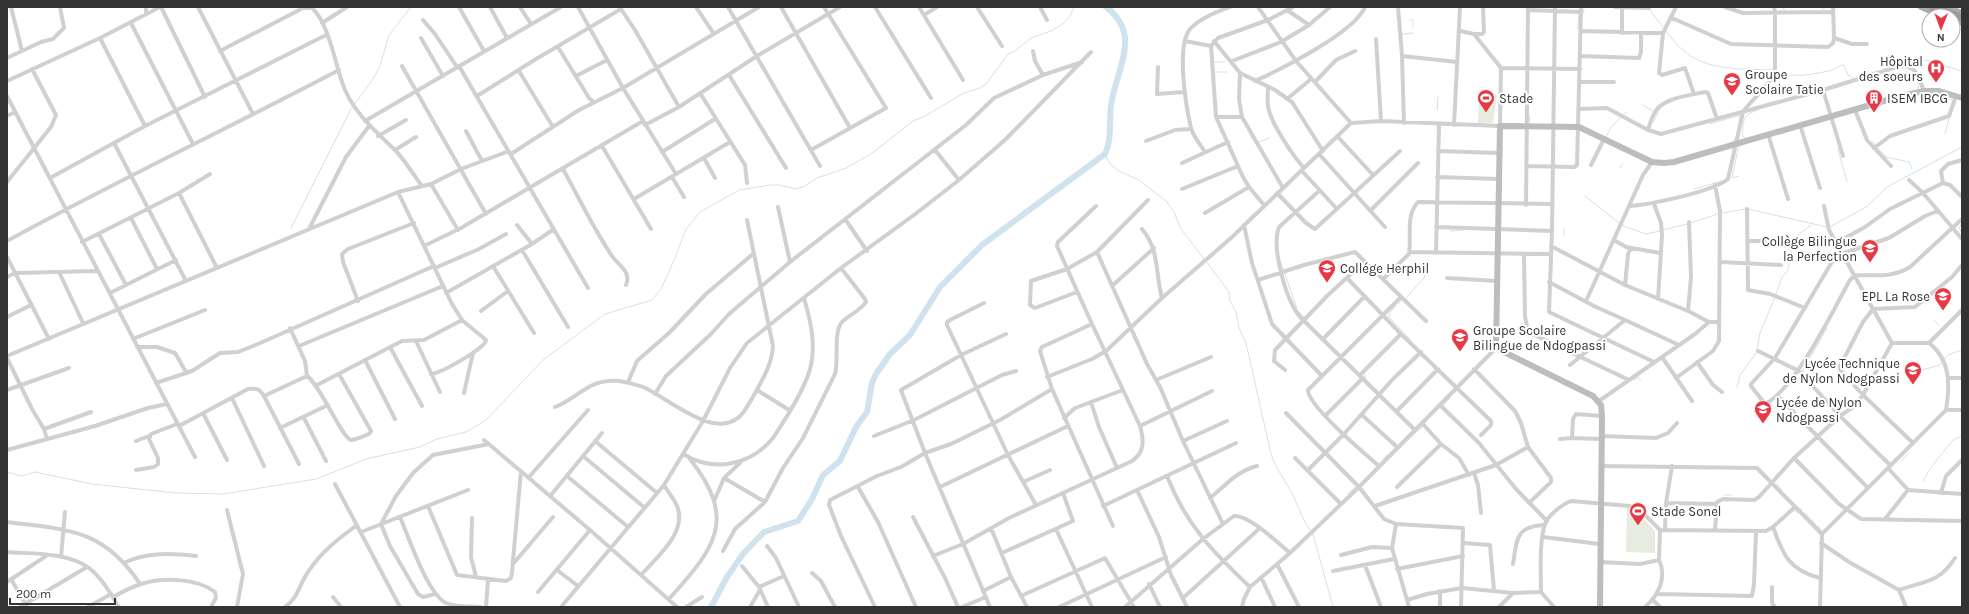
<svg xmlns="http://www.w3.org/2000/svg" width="1969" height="614" font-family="Karla,sans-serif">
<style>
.green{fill:#e6ecdf}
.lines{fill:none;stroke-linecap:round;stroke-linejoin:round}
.stream{stroke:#cfe2ee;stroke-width:1}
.river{stroke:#cfe2ee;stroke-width:6}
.street{stroke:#d0d0d0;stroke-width:4}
.secondary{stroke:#bdbdbd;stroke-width:6}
.primary{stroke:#ababab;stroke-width:6}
.highway{stroke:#9a9a9a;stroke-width:8}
.labels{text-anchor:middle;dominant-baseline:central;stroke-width:4;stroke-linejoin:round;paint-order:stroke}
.poi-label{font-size:13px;fill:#333;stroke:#fff;text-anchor:start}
</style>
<rect width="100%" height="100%" fill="#fff"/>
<path class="green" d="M1482,89L1497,95L1493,123H1478L1479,104Z
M1627,508L1636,510L1655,531V553L1626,552Z"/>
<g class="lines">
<path class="stream" d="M1781,7L1785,10
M1678,8V7
M1649,9L1663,27
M1822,10L1826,7
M1583,13L1584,9
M1410,20H1413V27
M1578,29L1579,13
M1666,31C1672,38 1676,45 1683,50C1705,71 1744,69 1773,70
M1402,36V34L1413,33
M1214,62H1225
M1907,65L1925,60L1962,71
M1776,71C1790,79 1813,74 1829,71C1835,70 1838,65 1844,65L1848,75L1853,78
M1215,72H1227
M1918,89V82
M1764,92L1767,89
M1932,94L1951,98L1952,101
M354,105L373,79L380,66L389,35L411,7
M1643,105L1653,111
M1437,110L1438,97
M1624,114L1627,112
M1738,116L1740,119
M1654,121L1660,108
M1529,123L1530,116
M1710,124L1740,115
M1945,134L1949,119
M1606,137L1611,127L1620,118
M1745,138L1742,135C1744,120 1742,115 1758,110
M1872,141L1876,145
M1259,142L1269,138
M1731,143L1736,138
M1838,149L1847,182
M1879,149L1886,157L1909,162L1912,169
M1105,155L1111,165L1119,171L1139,180L1167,202L1174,212L1181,229L1204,259
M1620,168L1622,164
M1739,176L1732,178L1738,149L1741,146
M1694,189L1722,181
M1585,196L1619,223
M1748,209L1827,227
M1723,213L1745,209
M1246,221L1254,213
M1690,223L1718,214
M1962,223L1959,228L1962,233
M1621,225L1646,234L1660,231
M1830,227L1866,207L1887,187L1962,147
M291,228L352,107
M1564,228V236
M1663,230L1687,224
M1451,231L1464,230
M1206,261L1229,292L1230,301L1236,312L1239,328L1246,343L1271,454C1276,469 1285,480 1292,493C1298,506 1302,518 1310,530
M1281,263L1284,271
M1285,274L1297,309
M1776,294L1782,277L1788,270L1793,245L1798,235L1811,225
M1405,299L1424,278L1426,270
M1398,304L1401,301
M1396,306L1389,313V317L1410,339
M1298,311L1305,318
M1934,320L1940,326
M1513,347L1514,351L1519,352
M1757,349L1760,333L1775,297
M1810,358L1827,328
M1944,359L1950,354L1962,350
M1803,372V369
M1912,373L1940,365L1942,362
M1365,374V378L1367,380
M1634,380L1638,377L1641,381
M1737,387L1740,375L1757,352
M1443,405L1450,398
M1411,437L1423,426
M1383,459L1387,455
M1901,461L1909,453
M7,472L21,476L35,472L92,484L176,493L223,494L316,479L366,459L420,447L437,439L466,432L486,420L543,360L605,314L652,300L661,289L675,258L686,229L700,212L739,190L771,185H780L795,189L803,187L817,178L846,168L871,154L913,121L925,116L964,93L980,88L986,84L1008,54L1015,51L1031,38L1051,31L1063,24L1070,16L1074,7
M1923,481L1932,466L1953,440L1962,436
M1777,484L1782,490
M1348,493L1357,486
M1725,495H1731
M1800,508L1802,510
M1793,510L1798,513
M1805,513L1809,517
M1812,520L1816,525
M1818,526L1821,529
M1313,534L1333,607"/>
<path class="river" d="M711,607L727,577L743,554L764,532L798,521L812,499L823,475L840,461L856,427L867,412L872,383L876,374L890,354L910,335L940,287L982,245L1105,154C1112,140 1109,121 1111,105C1116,69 1143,35 1106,7"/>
<path class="street" d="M11,7L22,51
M161,7L205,97
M198,7L253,114
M459,7L484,51
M490,7L507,38
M520,7L531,24
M578,7L623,88L676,174
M696,7L714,34
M728,7L820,166
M781,7L850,128
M875,7L931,98
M919,7L963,80
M977,7L1002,46
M1040,7L1047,20
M1258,7L1296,61L1351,123
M1398,7L1402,56L1404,123
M1555,7L1552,231L1549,312L1654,362
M1615,7L1649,8
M1676,7L1663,33L1659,73L1662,75L1685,68L1694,94
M1725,7L1743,13L1832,12
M1833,7L1834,38
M1287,10L1309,25
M1528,10L1581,12
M146,14V7
M924,15L937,7
M1672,18L1731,44L1828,47L1833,43L1834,38L1852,44H1867
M423,20L435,34L457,67
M131,23L193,144
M322,23L347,7
M1581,31L1663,33
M1622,33V7
M1474,34H1482L1484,32L1483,7
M100,38L145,126
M421,38L443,76
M1376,39L1381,121
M1185,41L1211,46
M1214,41L1240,73L1275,90L1292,102L1323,151
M558,47L589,98L594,102
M220,51L303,8H312C328,22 335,62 342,82C351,110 373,129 394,149C405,160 413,174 422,186
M1033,51L1035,61L1043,75
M1402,56L1457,62
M1581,56L1639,58L1641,52V34
M7,58L41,42L53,39L64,28L60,7
M1232,61L1281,42L1309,25L1330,7
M402,66L486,214
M459,66L588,288
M1158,67L1157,94L1184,92
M1501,68L1580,69
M519,71L553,127
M1240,73L1239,99L1242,117L1283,188
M729,75L786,168
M576,76L607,60
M7,81L100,38L160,7
M1255,81C1281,69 1354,33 1365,7
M1315,82L1336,60L1355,51
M1580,82H1614
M1268,87C1268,93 1267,99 1268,106C1270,122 1293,156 1304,168
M1823,90L1843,156
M700,93L745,165L747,183
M7,96L195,457
M477,96L536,59L621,9L635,30L679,107
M1287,99L1311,79
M1580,109L1607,108L1648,130L1661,134L1823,90L1900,66C1918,66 1918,77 1924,91
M1855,110L1867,140L1891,166
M7,116L15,112
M1216,117H1242
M365,121L561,7
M645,125L679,107L757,56L840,7
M1454,125L1460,7
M1800,125L1820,188
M1648,130C1650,123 1653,113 1658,108C1669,97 1691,95 1705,92L1708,93L1717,119
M466,131L482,161
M1768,134L1788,199
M378,136L406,120
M1338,137L1373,175
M1146,141L1175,130L1191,129
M114,143L186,281
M602,146L651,229
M1874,148L1890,136L1949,116L1956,96
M395,150L416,137
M811,150L886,108L824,7
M935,150L959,180
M1438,151L1499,153
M662,152L715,119
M1205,152C1200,144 1193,136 1191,128C1186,107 1176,46 1190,29C1200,18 1217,12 1230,7
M511,154L579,110L623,88L759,7
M1319,154L1385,227
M704,158L715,178
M1182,163L1228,142
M1591,165L1604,139
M1526,166L1574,167L1577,165L1581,7
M563,169C579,198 593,228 612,256C618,265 632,272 626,285
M1302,171L1337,209
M672,177L684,197
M1437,177L1498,179
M50,178L145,126L326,35
M1909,180L1923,193L1962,239
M7,182L51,127L56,115L32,69
M1943,183L1941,171L1948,164L1962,160
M431,184L458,230
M1182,189L1238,166
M1319,191L1279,227C1271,248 1286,300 1300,317L1415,430
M398,192L431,184L461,169L509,151
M179,193L217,268
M1277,193L1306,223L1315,229L1400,151
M634,199L730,142
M1654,204L1661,223L1662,235L1658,299
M1264,205L1249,187L1243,177L1216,117L1211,46L1218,38L1268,20L1293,7
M1526,205L1528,7
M1631,206C1652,204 1712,192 1728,179L1743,112C1754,96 1771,87 1775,68V12L1774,7
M1824,206L1829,230L1892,343
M778,207L790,262
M1747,209L1748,290L1770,294L1805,308
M1371,210L1418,163
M1205,213L1249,187
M131,218L157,269
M845,219L867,251
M517,225L532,244
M1244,225L1252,263L1272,324L1322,376
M1436,227L1552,231
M309,229L346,157L369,126
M1142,229C1160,251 1155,272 1162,298
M99,234L126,285
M1614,240L1626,247L1660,253
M7,241C116,181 229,128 339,70
M1747,241H1764L1787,246
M82,242L179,193L210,174
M1836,243L1865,227L1890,209L1943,183L1950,185L1962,197
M424,246L461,228L643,121
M1551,246L1625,285L1688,311L1709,322
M522,250L568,327
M1839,250L1775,358L1751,384V386L1765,404C1796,388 1832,312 1850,280L1855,275C1875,275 1893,278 1910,267L1962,219
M1097,252L1147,364L1160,387L1183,441L1223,524
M1410,252L1550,254
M1436,253L1439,125
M1841,254L1889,238L1925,216L1938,211
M1524,255L1525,316L1528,332L1629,380
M7,257L49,339
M1721,262L1781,265
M493,266L534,333
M435,268L479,249L506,234
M60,274L83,323
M7,277L15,273L97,271
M1347,278L1401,334L1491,421V425L1481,435
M1447,278L1497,281
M1383,279L1409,254C1412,237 1405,216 1418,202L1551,204
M1258,280L1304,265L1355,252L1426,321
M1549,282L1594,306L1625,320
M1625,285L1628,254L1631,248
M1112,286L1154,248
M1077,292L1035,308L1030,305L1031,281L1067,269L1097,252L1148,200
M110,293L176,260
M446,293L532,244L554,229
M358,301L343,262L342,254L348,249L414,223
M1586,301L1643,175L1652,162
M984,303L950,320L947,322V325L1008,455L1036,505
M481,311L508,291
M1688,311L1691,277L1689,222
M7,317L31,305
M1092,324L1042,347L1040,351L1052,389L1113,526
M290,328L305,361L307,376
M1324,338L1365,296
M133,339L205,310
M416,341L440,392
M1892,343H1929L1962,310
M299,346L443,286
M137,347H157L175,353L186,372
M390,347L422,406
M1758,351L1799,371L1840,416L1890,465
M7,356L398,192L452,304L462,320L486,340C486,348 441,373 431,374
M1662,357L1692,401
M7,358L32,409L44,429L47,439
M365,360L395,419
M1697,362L1713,385L1722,392
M1570,365L1625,320L1679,345
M1474,369L1515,411L1521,423L1528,447L1551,478V482L1529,503
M1285,370L1274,361L1275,350L1327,296L1365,261
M1360,375L1401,334
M307,376C321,386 342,438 351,440C356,440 364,436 369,434L371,431L339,374
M1047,377L1092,359L1106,351L1162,298L1231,238L1351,123L1381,121L1500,126L1501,68L1474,34L1460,31
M1676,378L1713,351L1719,341L1720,211L1715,185
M1949,378H1962
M1156,380L1211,357
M628,382L637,361L669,333L706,294L754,253
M156,383L192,371L220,353L238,352L258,344L434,266
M317,385L402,341L424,340L462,320
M7,390L69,368
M757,390L789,410
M464,393L473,353
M655,394L666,376L711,334L729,314L790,262L966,125L994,98L1043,75L1082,62
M1777,395L1868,488
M264,396L307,376
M232,398L264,466
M1599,401L1695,334L1709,322H1719
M1091,402L1099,427L1117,468
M1440,405L1479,443L1516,489L1547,521
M555,407C579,398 588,378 619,381C627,382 635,384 643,387C667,397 713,440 739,417C745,412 749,403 753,397C762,380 772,365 773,346L747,220
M1946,410H1962
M1397,411L1438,369
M203,413L227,460
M1286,413L1359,487L1384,519L1396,524L1463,528L1461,607
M1362,415L1397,447
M1325,416L1363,378
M304,418L326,461
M1064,418L1075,408L1123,390
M179,426L248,389C257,388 260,389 264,396L299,464
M1140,426L1212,391
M280,428L328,405
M44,429L91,412
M874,436L914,420L1002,375L1016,371
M1602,436L1656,438L1668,433L1677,423
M1572,438L1602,439
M1560,439L1572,438L1573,419L1576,414L1602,416
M484,440L590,530L677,607
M136,441L149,436
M595,441L657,493
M1183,441L1227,421
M1913,443L1863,395L1840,370V366L1863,322L1873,309L1915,307L1952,277L1962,265
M1441,444L1459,458L1469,475
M7,450L95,426L148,408L167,404
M683,454C714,473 751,465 773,438C785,420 807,385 811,365C816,343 810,319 804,298
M583,456L645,508
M1295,458L1341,504
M1794,458L1839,504L1861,519L1962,521
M1379,466C1365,454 1308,406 1308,390L1401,297
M1601,466L1757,468L1822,534L1820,607
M1888,468L1908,490L1962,494
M136,470L154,467L158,464V458L149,439L151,434L177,424
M1308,470L1344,434L1392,380L1421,352
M1474,473L1478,485L1481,513
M567,476L628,527
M1167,476C1186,525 1213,552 1250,587
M529,477L588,410
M724,478L765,502
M1023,482L1050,470
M335,484L400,607
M858,487L878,522L916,607
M940,487L1068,426
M1397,487L1441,444L1422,423
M1137,490L1159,537L1171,575L1187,607
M1941,493L1946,476L1962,460
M551,495L602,433
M1210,498C1226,485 1237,471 1257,466
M715,499L724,478L740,463
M1666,503L1716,504
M428,506L457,575L506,581L511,578L512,572L521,471
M1103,506L1236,443
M1375,506L1496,465L1528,447
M227,510L243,574L237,607
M400,517C409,538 427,593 446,603C456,607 469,606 480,607
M913,517L945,578L958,607
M472,518L471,557L476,577
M1885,519L1908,490
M7,522C67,530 103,528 140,584
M1396,524L1392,548L1409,607
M1773,527C1783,555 1789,570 1820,578
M991,528L1011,577L1027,607
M1056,529L1092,607
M1665,529L1666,503L1672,466
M1715,530L1717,502L1723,499L1754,500L1759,497L1794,458L1840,416L1853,407L1863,395L1892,343
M361,532L468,490
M1822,534L1946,410C1950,385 1951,360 1929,343
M1543,537L1600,544
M1463,543L1490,545L1494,591
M1821,543L1849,562L1899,590L1906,607
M767,546L776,558L799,607
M723,551L735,529L765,502L783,468L803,438L835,374C839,361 833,332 842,322C849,315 860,311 866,302L865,299L841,268
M7,552C32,554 68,552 89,568C102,578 110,593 119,607
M1002,553L1073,521L1063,493
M1341,555L1372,547L1392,548
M933,556L963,544L1009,518L1132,461C1145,452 1144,440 1140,426L1092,324L1057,246L1058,242L1096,206
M61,557L65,512
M1600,562L1640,564L1659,560L1660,530L1766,531L1773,527L1795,507
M124,563C146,552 172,553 196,556
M513,564L553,517
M1277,564L1299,607
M1513,564C1517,540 1515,526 1545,525
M1365,565L1381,607
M742,566L759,587L768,607
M1397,569L1463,556
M557,570L578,586
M1333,571L1394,559
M812,573L821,581L835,607
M641,575C656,558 688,532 677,506C674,499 668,492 664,485
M1261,577L1275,607
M11,579L27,607
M7,582L46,556
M1149,584L1160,607
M759,587L784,576
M1772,587V603L1775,607
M1899,590C1925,581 1939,583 1955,558
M983,591L1011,577
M1440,591V607
M538,592L590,530
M435,594L423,597L418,594L390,546L381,524L396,496L413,473L433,455L489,444
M1658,594L1752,596L1754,584L1756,531
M1021,596L1105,558L1134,607
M113,597C122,592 131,587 141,584C162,577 197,578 215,592L216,598L211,607
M333,597L341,607
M1183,598L1260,528
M669,599C715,548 738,520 690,459
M1407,600L1427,594L1462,588L1513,593L1541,592
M1653,600L1660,607
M20,607L87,567
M88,607L111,594
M285,607C298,598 299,585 308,572C321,552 338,539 357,525
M486,607L488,579
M561,607L664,485L703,421L730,368L747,343L841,268L914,215L959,180L1006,139L1091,52
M686,607L702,597
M750,607L760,590
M875,607L841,536L829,505L830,500L877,476L901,467L925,453L951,444L1000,420L1052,389
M962,607L986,597
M990,607L925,453L901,390L961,355L1006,334
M1059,607L1166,557
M1125,607L1203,539L1234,516C1248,514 1279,544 1290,553
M1242,607L1244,599L1250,587L1290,553L1359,487L1496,348
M1499,607L1513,593
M1554,607L1541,592C1541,572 1539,542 1545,524C1548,515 1563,504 1571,501L1630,506L1641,511L1660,530
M1645,607C1659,595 1667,577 1659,560"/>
<path class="secondary" d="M1600,607L1602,416L1601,405L1593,396L1496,348L1500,126L1579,127L1652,162L1664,163L1674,162L1901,96L1924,91H1939L1962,98"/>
<path class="primary" d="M1921,7L1942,16
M1946,7L1962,13
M1953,20L1962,23"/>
<path class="highway" d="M1933,7L1962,18"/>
</g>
<defs>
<g id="hospital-pin" transform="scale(0.9)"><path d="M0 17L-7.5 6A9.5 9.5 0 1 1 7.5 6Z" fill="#e63946" stroke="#fff"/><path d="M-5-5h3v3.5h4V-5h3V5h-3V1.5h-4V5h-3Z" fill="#fff"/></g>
<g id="school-pin" transform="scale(0.9)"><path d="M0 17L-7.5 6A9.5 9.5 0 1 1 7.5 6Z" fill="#e63946" stroke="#fff"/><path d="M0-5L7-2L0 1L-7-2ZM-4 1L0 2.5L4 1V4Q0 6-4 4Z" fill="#fff"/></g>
<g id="stadium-pin" transform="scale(0.9)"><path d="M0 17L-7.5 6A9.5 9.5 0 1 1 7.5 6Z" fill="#e63946" stroke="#fff"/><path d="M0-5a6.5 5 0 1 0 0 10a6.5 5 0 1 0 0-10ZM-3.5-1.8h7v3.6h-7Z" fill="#fff"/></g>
<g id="building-pin" transform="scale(0.9)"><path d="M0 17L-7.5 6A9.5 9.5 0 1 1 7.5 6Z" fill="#e63946" stroke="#fff"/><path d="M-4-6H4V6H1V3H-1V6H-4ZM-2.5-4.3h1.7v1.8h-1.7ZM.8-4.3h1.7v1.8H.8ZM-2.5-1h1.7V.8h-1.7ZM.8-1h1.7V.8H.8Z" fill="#fff"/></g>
</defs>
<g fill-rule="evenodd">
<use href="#hospital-pin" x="1936" y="68"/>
<use href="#school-pin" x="1732" y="81"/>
<use href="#stadium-pin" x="1486" y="98"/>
<use href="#building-pin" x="1874" y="98"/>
<use href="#school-pin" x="1870" y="248"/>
<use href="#school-pin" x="1327" y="268"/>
<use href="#school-pin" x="1943" y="296"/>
<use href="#school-pin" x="1460" y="337"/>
<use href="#school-pin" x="1913" y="370"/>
<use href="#school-pin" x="1763" y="409"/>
<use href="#stadium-pin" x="1638" y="511"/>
</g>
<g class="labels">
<g class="poi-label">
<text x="1923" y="61" text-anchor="end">Hôpital<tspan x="1923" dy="15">des soeurs</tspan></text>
<text x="1745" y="74">Groupe<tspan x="1745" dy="15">Scolaire Tatie</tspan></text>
<text x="1499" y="98">Stade</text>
<text x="1887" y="98">ISEM IBCG</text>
<text x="1857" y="241" text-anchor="end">Collège Bilingue<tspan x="1857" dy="15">la Perfection</tspan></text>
<text x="1340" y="268">Collége Herphil</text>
<text x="1930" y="296" text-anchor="end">EPL La Rose</text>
<text x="1473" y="330">Groupe Scolaire<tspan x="1473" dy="15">Bilingue de Ndogpassi</tspan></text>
<text x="1900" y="363" text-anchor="end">Lycée Technique<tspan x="1900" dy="15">de Nylon Ndogpassi</tspan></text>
<text x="1776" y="402">Lycée de Nylon<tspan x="1776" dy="15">Ndogpassi</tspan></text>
<text x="1651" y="511">Stade Sonel</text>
</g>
</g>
<rect width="1969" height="614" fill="none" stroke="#333333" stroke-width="16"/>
<g transform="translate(1941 28) rotate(181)"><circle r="19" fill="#ffffff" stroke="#adadad"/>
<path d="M0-3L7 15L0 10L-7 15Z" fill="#e63946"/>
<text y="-6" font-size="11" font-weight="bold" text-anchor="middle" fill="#333333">N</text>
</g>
<path d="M10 598v6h105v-6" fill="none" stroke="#333333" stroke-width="2"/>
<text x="16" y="598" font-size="12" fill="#333333" stroke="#ffffff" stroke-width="3" paint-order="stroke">200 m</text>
</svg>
